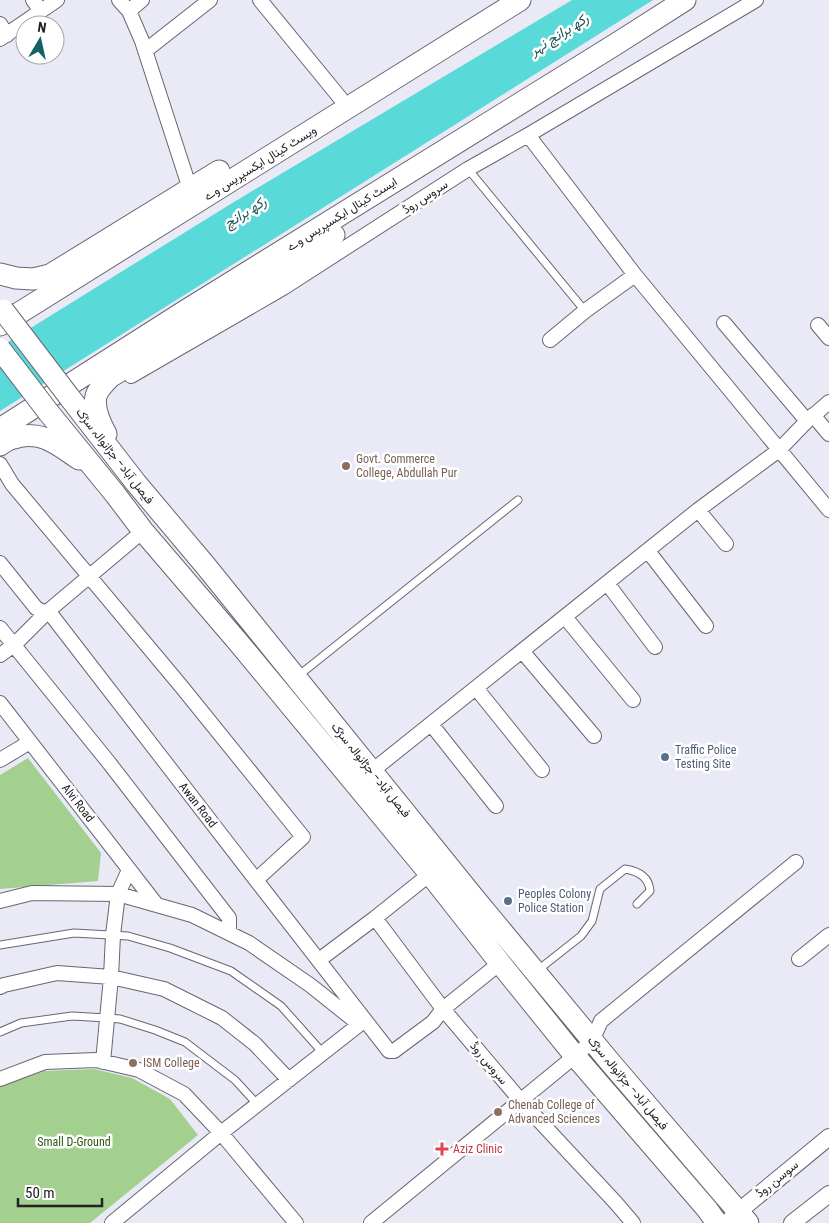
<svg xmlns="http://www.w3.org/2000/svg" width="829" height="1223" font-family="'Roboto Condensed',Vazirmatn,sans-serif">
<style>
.green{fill:#a3cf8f}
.water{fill:#5ad9d9}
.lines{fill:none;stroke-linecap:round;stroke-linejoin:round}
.service-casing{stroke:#666771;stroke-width:9}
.minor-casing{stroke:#666771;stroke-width:16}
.tertiary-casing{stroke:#666771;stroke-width:18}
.primary-casing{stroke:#666771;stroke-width:23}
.service{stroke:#fff;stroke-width:7}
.minor{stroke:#fff;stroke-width:14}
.tertiary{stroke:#fff;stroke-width:16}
.primary{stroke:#fff;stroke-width:21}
.primary-bridge-casing{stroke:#666771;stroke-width:23;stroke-linecap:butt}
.primary-bridge{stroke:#fff;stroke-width:21}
.education-dot{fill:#8d6e63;stroke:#fff;stroke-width:2}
.service-dot{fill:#5c6f8a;stroke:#fff;stroke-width:2}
.health-dot{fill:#e0444e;stroke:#fff;stroke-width:2}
.labels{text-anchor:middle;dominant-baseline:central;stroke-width:5;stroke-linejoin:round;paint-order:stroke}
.street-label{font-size:12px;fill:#212126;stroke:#fff}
.education-label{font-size:12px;fill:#785e54;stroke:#fff;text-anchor:start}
.service-label{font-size:12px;fill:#4e5e75;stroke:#fff;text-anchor:start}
.park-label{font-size:12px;fill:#2c5910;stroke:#fff}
.health-label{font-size:12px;fill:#be3a42;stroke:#fff;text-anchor:start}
.water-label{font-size:14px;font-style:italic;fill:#1b5252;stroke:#fff}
</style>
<rect width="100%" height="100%" fill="#e9eaf6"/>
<path class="green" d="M28,758L101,853L98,881L0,889V775Z
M94,1069L132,1078L170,1099L198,1135L90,1223H0V1086L44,1071Z"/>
<path class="water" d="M572,0H653L0,411V347L229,205Z"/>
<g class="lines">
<g class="service-casing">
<path id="service" d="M468,169L585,311
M298,676L518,500
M0,945L74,933L128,936L170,948L231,971L281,1006L323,1053
M538,970L581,936L592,921L600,889L625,869C638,871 649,877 650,891L637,904
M0,1032L21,1023L72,1016L107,1018L120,1019L155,1030L185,1042L235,1080L257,1104"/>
</g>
<g class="minor-casing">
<path id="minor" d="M33,0L41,11
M119,0L129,11L142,0
M260,0L341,99
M129,11L142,41L190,189
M0,24L7,35
M0,39L57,0
M145,51L210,0
M528,135L635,275L829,510
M724,323L807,421
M818,325L829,338
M550,340L585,311L635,275
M131,376L283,288L468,169L528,135L756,0
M813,415L829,434
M0,464L12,484L181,686L303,837L256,880
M698,510L726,544
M648,551L706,626
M0,563L36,608C42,612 47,612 53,617L256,880L389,1051H394L433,1022L443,1009L500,963
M607,583L655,647
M565,617L633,700
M0,628L110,764L229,918V933
M522,651L594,736
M0,655L14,645L47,612L143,531
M476,688L542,770
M0,703L156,904
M431,724L496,806
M0,760L30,742
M372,771L698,510L779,450L807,421L829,402
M0,901L32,893L118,894L192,915L249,943L310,985L359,1024
M375,918L443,1009L521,1101L616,1203L633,1223
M799,959L829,935
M319,960L375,918L430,874
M0,987L4,985L57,973L111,977L164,989L222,1018L255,1044L289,1080
M103,1062L111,977L113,935L118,894L129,870
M0,1079L45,1062L96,1060L139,1070L184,1094L221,1133L296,1223
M112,1223L221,1133L365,1020
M371,1223L575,1056L592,1041L601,1021L796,862"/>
</g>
<g class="tertiary-casing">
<path id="tertiary" d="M727,1223L738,1212L829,1137
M792,1223L829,1194"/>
</g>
<g class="primary-casing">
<path id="primary" d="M0,274L16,278L33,279L50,275L219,171
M0,325L520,0
M70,398L136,483L205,565L475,899L610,1062L748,1223
M49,413L115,494L143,531L238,642L430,874L500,963L575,1056L707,1209L717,1223
M0,429L185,311L616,44L685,0
M106,434C100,423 93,409 96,396C98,389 105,382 110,377L241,296L334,235
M0,445C4,442 9,439 14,438C41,429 58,445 79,459"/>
</g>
<use href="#service" class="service"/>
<use href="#minor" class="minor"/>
<use href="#tertiary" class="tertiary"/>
<use href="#primary" class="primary"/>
<g class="primary-bridge-casing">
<path id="primary-bridge" d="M3,310L70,398
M0,349L49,413"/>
</g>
<use href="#primary-bridge" class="primary-bridge"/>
</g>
<g class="education-dot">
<circle cx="346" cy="466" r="5"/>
<circle cx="133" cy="1063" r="5"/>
<circle cx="498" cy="1112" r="5"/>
</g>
<g class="service-dot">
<circle cx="665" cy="757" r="5"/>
<circle cx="508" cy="901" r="5"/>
</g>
<path class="health-dot" d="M439.5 1141.5h5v5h5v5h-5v5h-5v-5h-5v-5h5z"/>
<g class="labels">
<g class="street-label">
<text transform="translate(260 163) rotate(-32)">ویسٹ کینال ایکسپریس وے</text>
<text transform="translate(425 197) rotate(-33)">سروس روڈ</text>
<text transform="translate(342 214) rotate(-32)">ایسٹ کینال ایکسپریس وے</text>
<text transform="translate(115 456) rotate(52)">فیصل آباد– جڑانوالہ سڑک</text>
<text transform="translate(371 770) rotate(51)">فیصل آباد– جڑانوالہ سڑک</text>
<text transform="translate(78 803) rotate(52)">Alvi Road</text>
<text transform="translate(198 805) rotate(52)">Awan Road</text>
<text transform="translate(489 1063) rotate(50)">سروس روڈ</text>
<text transform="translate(628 1083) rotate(50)">فیصل آباد– جڑانوالہ سڑک</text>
<text transform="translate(777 1179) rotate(-39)">سوسن روڈ</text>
</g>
<g class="education-label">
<text x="356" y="459">Govt. Commerce<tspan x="356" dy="14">College, Abdullah Pur</tspan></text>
<text x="143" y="1063">ISM College</text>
<text x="508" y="1105">Chenab College of<tspan x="508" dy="14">Advanced Sciences</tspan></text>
</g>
<g class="service-label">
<text x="675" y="750">Traffic Police<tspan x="675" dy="14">Testing Site</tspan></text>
<text x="518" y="894">Peoples Colony<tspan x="518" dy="14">Police Station</tspan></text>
</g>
<g class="park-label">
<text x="74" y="1142">Small D-Ground</text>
</g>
<g class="health-label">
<text x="453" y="1149">Aziz Clinic</text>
</g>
<g class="water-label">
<text transform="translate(559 34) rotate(-32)">رکھ برانچ نہر</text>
<text transform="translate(245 212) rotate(-32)">رکھ برانچ</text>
</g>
</g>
<g transform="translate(40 40) rotate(9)"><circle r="24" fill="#ffffff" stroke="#a6a6a8"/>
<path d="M0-4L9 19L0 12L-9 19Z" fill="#116264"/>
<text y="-8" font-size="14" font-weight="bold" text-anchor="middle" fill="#212126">N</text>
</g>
<path d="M18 1198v8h84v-8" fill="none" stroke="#212126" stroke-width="2.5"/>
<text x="25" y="1198" font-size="15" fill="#212126" stroke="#ffffff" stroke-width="4" paint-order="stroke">50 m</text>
</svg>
